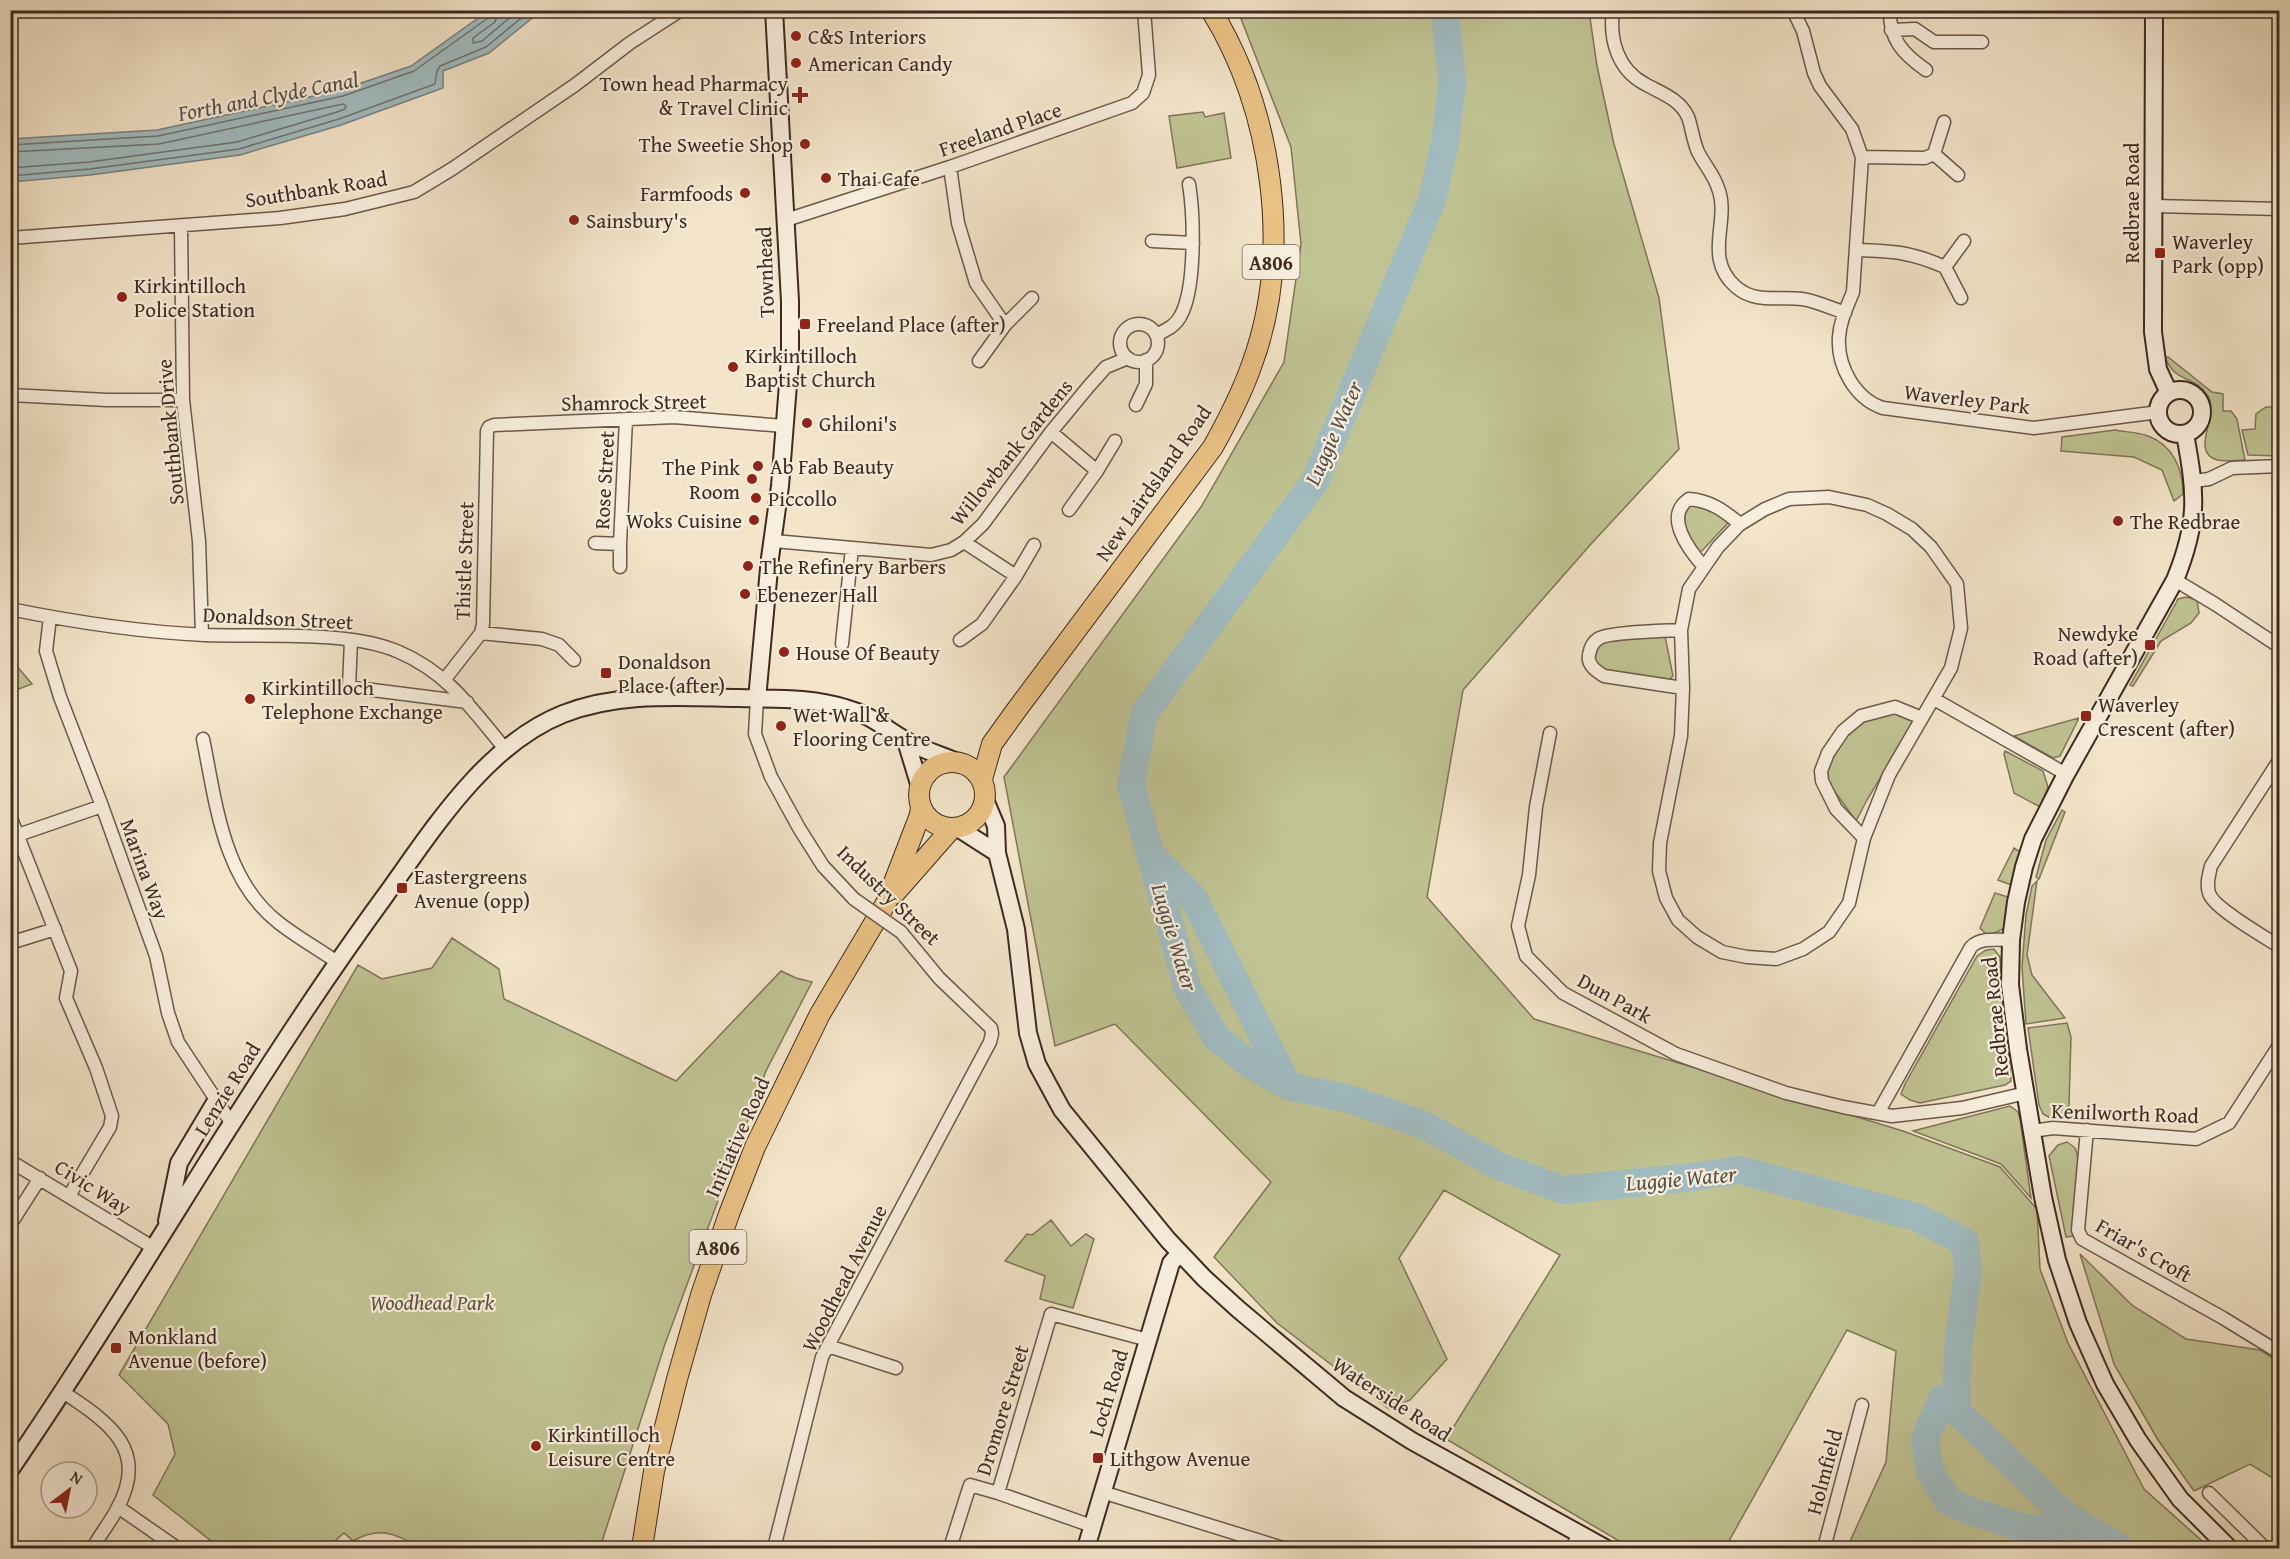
<svg xmlns="http://www.w3.org/2000/svg" width="2290" height="1559" font-family="'Gentium Book Plus',serif">
<style>
.green{fill:#c0c393;stroke:#7f765a;stroke-width:1.5}
.water{fill:#a1bcc1;stroke:#798281;stroke-width:1.5}
.lines{fill:none;stroke-linecap:round;stroke-linejoin:round}
.shore{stroke:#707370;stroke-width:1.5}
.river{stroke:#a1bcc1;stroke-width:28}
.street-casing{stroke:#6c594a;stroke-width:15}
.secondary-casing{stroke:#3e2a20;stroke-width:20}
.primary-casing{stroke:#3e2a20;stroke-width:22}
.street{stroke:#f8eedd;stroke-width:12}
.secondary{stroke:#f8eedd;stroke-width:16}
.primary{stroke:#eac285;stroke-width:20}
.street-bridge-casing{stroke:#6c594a;stroke-width:15;stroke-linecap:butt}
.street-bridge{stroke:#f8eedd;stroke-width:12}
.poi-dot{fill:#8f2418;stroke:#f8eedd;stroke-width:2}
.labels{text-anchor:middle;dominant-baseline:central;stroke-width:4.5;stroke-linejoin:round;paint-order:stroke}
.shield{fill:#f8eedd;stroke:#766559;stroke-width:1.5}
.shield-label{font-size:20px;font-weight:bold;fill:#3e2a20}
.poi-label{font-size:21px;fill:#3e2a20;stroke:#f8eedd;text-anchor:start}
.street-label{font-size:21px;fill:#3e2a20;stroke:#f8eedd}
.park-label{font-size:21px;font-style:italic;fill:#5e503d;stroke:#f8eedd}
.water-label{font-size:22px;font-style:italic;fill:#574e48;stroke:#f8eedd}
</style>
<rect width="100%" height="100%" fill="#f4e5ca"/>
<filter id="stains"><feTurbulence type="fractalNoise" baseFrequency=".00333" numOctaves="4"/><feColorMatrix values="0 0 0 0 .2 0 0 0 0 .09 0 0 0 0 .02 0 0 0 .5 -.17"/></filter>
<radialGradient id="worn" r=".72"><stop offset=".6" stop-color="#630" stop-opacity="0"/><stop offset="1" stop-color="#630" stop-opacity=".3"/></radialGradient>
<path class="green" d="M1238,11H1589L1597,66L1614,144L1659,298L1679,449L1591,544L1463,690L1427,897L1534,1019L1903,1131L2000,1167L2037,1209L2040,1269L2068,1343L2144,1489L2210,1548H1847L1886,1462L1896,1351L1847,1330L1725,1548H1631L1446,1439L1560,1255L1444,1190L1399,1258L1447,1359L1410,1400L1389,1409L1277,1323L1214,1257L1271,1182L1115,1024L1055,1046L1004,777L1201,507L1284,362L1301,244L1291,147Z
M1203,112L1205,117L1224,113L1231,158L1177,168L1169,116Z
M2165,357H2168L2212,392L2223,394V411H2231L2237,419L2245,460C2236,460 2224,462 2217,460C2189,451 2220,416 2208,396C2194,374 2175,384 2165,357Z
M2266,407H2279V456L2248,455L2242,430L2255,429L2256,414Z
M2115,430C2125,432 2138,432 2148,436C2173,445 2183,469 2183,494L2174,501L2162,470L2134,457L2061,451L2062,437Z
M1695,502L1726,516L1728,523L1699,554L1695,553L1680,517L1684,507Z
M2186,597L2197,600L2199,613L2191,623L2161,641L2133,686L2130,685L2176,603L2178,599Z
M1665,636L1673,676L1669,680L1601,669L1595,663L1594,652L1604,641Z
M15,664L32,684L11,692V665Z
M1895,712L1914,721L1867,800L1856,821L1825,778C1828,761 1845,727 1863,720C1873,716 1885,715 1895,712Z
M2079,718L2060,756L2053,758L2014,736Z
M2005,751L2043,771L2048,787L2040,807L2014,793L2004,754Z
M2062,810L2065,812L2039,879L2036,877L2046,840Z
M2014,848L2022,853L2014,886L1998,880Z
M2037,881L2027,955L2032,975L2065,1018L2026,1024L2022,967L2026,915L2032,886Z
M1995,893L2011,898L2005,928L1988,936L1980,928Z
M452,938L499,969L504,999L676,1081L781,971L796,978L812,982L766,1071L665,1344L600,1548H418C396,1532 378,1527 353,1541L344,1533L327,1548H220L153,1495L175,1454L168,1424L119,1375L358,965L382,979L432,968Z
M1994,949L2000,957L2011,1081L2005,1085L1920,1103L1910,1100L1901,1094L1905,1084L1977,956L1986,950Z
M2067,1023L2071,1037L2069,1105L2065,1114L2054,1120L2043,1114L2039,1105L2028,1028Z
M2010,1106L2018,1112L2020,1119L2031,1198L2001,1164L1913,1131Z
M2067,1142C2070,1144 2073,1146 2075,1148C2083,1164 2076,1217 2074,1236L2066,1237L2049,1156L2058,1145Z
M1051,1220L1071,1246L1086,1234L1094,1239L1073,1308L1040,1299L1045,1276L1005,1261L1027,1234L1032,1235Z
M2080,1254L2133,1306L2186,1339L2260,1350L2279,1362V1482L2250,1464L2194,1491L2158,1440L2114,1364Z"/>
<path class="water" d="M488,11H541L489,53L443,71V88L341,125L240,155L90,175L11,182V139L157,130L341,90L411,66Z"/>
<g class="lines">
<path class="shore" d="M499,10L495,22L473,38V43L482,41L519,10
M10,145L158,136L343,96L414,71L488,18L491,10
M10,152L159,144L343,104L346,106L345,109L337,112L237,142L89,162L10,168
M10,176L90,169L239,149L339,119L435,84L437,71L440,66L486,47L531,10"/>
<path class="river" d="M1445,10L1452,83L1445,143L1432,200L1315,481L1144,714L1131,785L1188,990L1216,1037L1252,1066L1288,1086L1350,1099L1426,1126L1499,1166L1563,1190L1694,1177L1740,1170L1916,1217L1965,1242L1968,1272L1958,1350L1956,1411L2067,1516L2120,1548
M1154,857L1194,899L1288,1086
M1957,1395L1942,1399L1925,1439L1930,1472L1949,1502L1976,1513L2026,1528L2085,1527"/>
<g class="street-casing">
<path id="street" d="M1613,10C1609,40 1618,70 1645,84C1661,93 1680,99 1688,117C1692,128 1693,141 1698,152C1704,164 1714,175 1718,188C1731,221 1702,257 1736,287C1756,304 1778,296 1802,299C1816,301 1831,308 1845,313
M1793,10L1803,31L1814,73L1820,86L1852,129L1862,157L1853,292C1847,307 1840,321 1839,337C1837,366 1855,399 1883,408L2034,428L2159,412
M1890,10C1889,39 1903,54 1926,70
M1891,30L1915,29L1934,42H1982
M1934,154L1958,175
M1862,157L1925,158L1934,154L1944,122
M950,167L958,223L976,283L1005,325
M2154,206L2280,209
M786,220L950,167L1132,103L1143,93L1149,75L1144,10
M181,227L183,400L199,541L202,635
M10,238L280,218L345,209L414,192L452,169L575,85L630,43L681,10
M1152,241L1193,243
M1856,250C1893,251 1911,252 1945,267L1964,241
M1945,267L1961,298
M1120 343a19 19 0 1 1 38 0a19 19 0 1 1-38 0Z
M1156,335C1166,330 1176,326 1181,315C1196,287 1194,215 1189,184
M979,361L1005,325L1032,298
M10,395L107,400H183
M1136,405L1146,384V360
M1051,432L1097,471
M2194,481L2209,479L2232,468L2280,466
M1829,497L1867,505L1887,514L1912,529L1931,547L1957,584L1961,628L1951,668L1889,775L1864,838L1849,903L1829,932L1803,949L1776,959L1747,957L1722,952L1697,937L1678,920L1666,898L1659,871L1660,843L1681,736L1683,688L1681,630L1689,589L1718,547L1739,525L1765,509L1789,499Z
M1069,510L1097,471L1115,441
M774,541L931,555L951,550L964,542L983,524L1051,432L1089,386L1106,367L1128,358
M964,542L1016,576
M595,543L620,544L626,419
M620,567V544
M1704,567C1689,550 1663,516 1689,499C1711,501 1723,510 1740,524
M2175,580L2215,604L2280,647
M10,609C74,622 140,632 205,635C260,637 350,630 399,652C448,673 472,709 505,749
M50,617L46,651L60,697L102,806L156,956L168,1013L178,1042L232,1124
M1681,630C1666,631 1607,632 1598,639C1593,642 1590,649 1589,655C1587,665 1596,671 1604,676L1683,688
M481,633L542,639L559,645L574,660
M351,640L349,687L467,702
M960,640L982,624L1016,576L1034,545
M842,644L852,548
M445,679L481,633L483,624L487,431L489,427L494,425L674,417L784,426
M757,699L755,734L771,777L799,828L823,866L854,899
M1934,699L2066,774
M1550,733L1536,807L1529,875L1518,926L1526,956L1563,993L1676,1054L1786,1093L1843,1107L1892,1116L1962,1108L2026,1093
M203,739C216,803 223,880 279,923C297,937 318,949 337,962
M2280,759L2211,866C2209,875 2206,884 2209,893C2213,908 2265,937 2280,947
M10,816L71,971L66,998L96,1068L112,1116L110,1127L69,1196
M18,835L102,806
M1864,838L1836,809L1822,781L1821,771L1828,753L1843,731L1861,716L1895,707L1922,718
M10,943L55,929
M1878,1113L1971,947C1981,937 1997,940 2011,940
M2087,1130L2078,1230L2082,1239L2223,1318L2280,1353
M2032,1131L2053,1128L2196,1139L2229,1123L2280,1044
M10,1161L154,1248
M10,1225L40,1178
M828,1346L896,1368
M63,1392C108,1422 150,1449 117,1509C110,1523 100,1534 93,1548
M1102,1492L1283,1548
M998,1493L1092,1526
M2209,1493L2265,1548
M118,1507L177,1548
M774,1548L822,1357L990,1042L992,1034L991,1028L939,978L901,932
M950,1548L970,1485L998,1493L1051,1314L1148,1340
M1572,1548L1579,1533
M1824,1548L1862,1405"/>
</g>
<g class="secondary-casing">
<path id="secondary" d="M2154,10L2153,332L2158,369L2169,393
M2158 412a22 22 0 1 1 44 0a22 22 0 1 1-44 0Z
M2185,434C2196,494 2199,521 2175,580L2066,774L2033,839L2024,867L2016,902L2011,940L2010,985L2018,1049L2043,1197L2057,1260L2078,1323L2105,1384L2138,1440L2180,1499L2229,1548
M757,699L770,558L780,486L790,359V301L774,10
M906,741L920,787
M985,800L996,826L997,853L1016,929L1028,1033L1037,1064L1062,1110L1168,1240L1204,1278L1238,1309L1344,1398L1412,1441L1605,1548
M958,828L997,853
M167,1221L179,1163L216,1101
M10,1470C79,1369 143,1265 208,1161C265,1071 322,982 385,896C432,831 485,745 563,714C619,692 679,697 738,698C774,699 810,697 845,708C871,715 883,727 905,740C920,749 938,754 955,761
M1086,1548L1171,1263L1180,1253"/>
</g>
<g class="primary-casing">
<path id="primary" d="M919 795a33 33 0 1 1 66 0a33 33 0 1 1-66 0Z
M982,779L992,744L1015,712L1213,447C1228,420 1242,393 1252,364C1293,252 1273,111 1211,10
M894,894L952,828
M642,1548L654,1471L677,1379L701,1295L729,1214L755,1147L820,1014L886,903L920,815L921,806"/>
</g>
<use href="#street" class="street"/>
<use href="#secondary" class="secondary"/>
<use href="#primary" class="primary"/>
<g class="street-bridge-casing">
<path id="street-bridge" d="M854,899L901,932"/>
</g>
<use href="#street-bridge" class="street-bridge"/>
</g>
<g class="poi-dot">
<circle cx="796" cy="36" r="6"/>
<circle cx="796" cy="63" r="6"/>
<path d="M797 86h6v6h6v6h-6v6h-6v-6h-6v-6h6z"/>
<circle cx="805" cy="144" r="6"/>
<circle cx="826" cy="178" r="6"/>
<circle cx="745" cy="193" r="6"/>
<circle cx="574" cy="220" r="6"/>
<rect x="2154" y="247" width="12" height="12" rx="3"/>
<circle cx="122" cy="297" r="6"/>
<rect x="799" y="318" width="12" height="12" rx="3"/>
<circle cx="733" cy="367" r="6"/>
<circle cx="807" cy="423" r="6"/>
<circle cx="758" cy="466" r="6"/>
<circle cx="752" cy="479" r="6"/>
<circle cx="756" cy="498" r="6"/>
<circle cx="754" cy="520" r="6"/>
<circle cx="2118" cy="521" r="6"/>
<circle cx="748" cy="566" r="6"/>
<circle cx="745" cy="594" r="6"/>
<rect x="2144" y="639" width="12" height="12" rx="3"/>
<circle cx="784" cy="652" r="6"/>
<rect x="600" y="667" width="12" height="12" rx="3"/>
<circle cx="250" cy="699" r="6"/>
<rect x="2080" y="710" width="12" height="12" rx="3"/>
<circle cx="781" cy="726" r="6"/>
<rect x="396" y="882" width="12" height="12" rx="3"/>
<rect x="110" y="1342" width="12" height="12" rx="3"/>
<circle cx="536" cy="1446" r="6"/>
<rect x="1092" y="1452" width="12" height="12" rx="3"/>
</g>
<g class="labels">
<g class="shield">
<rect x="1242.5" y="245" width="57" height="34" rx="4.5"/>
<rect x="689.5" y="1230" width="57" height="34" rx="4.5"/>
</g>
<g class="shield-label">
<text x="1271" y="262">A806</text>
<text x="718" y="1247">A806</text>
</g>
<g class="poi-label">
<text x="808" y="36">C&amp;S Interiors</text>
<text x="808" y="63">American Candy</text>
<text x="788" y="83" text-anchor="end">Town head Pharmacy<tspan x="788" dy="24">&amp; Travel Clinic</tspan></text>
<text x="793" y="144" text-anchor="end">The Sweetie Shop</text>
<text x="838" y="178">Thai Cafe</text>
<text x="733" y="193" text-anchor="end">Farmfoods</text>
<text x="586" y="220">Sainsbury's</text>
<text x="2172" y="241">Waverley<tspan x="2172" dy="24">Park (opp)</tspan></text>
<text x="134" y="285">Kirkintilloch<tspan x="134" dy="24">Police Station</tspan></text>
<text x="817" y="324">Freeland Place (after)</text>
<text x="745" y="355">Kirkintilloch<tspan x="745" dy="24">Baptist Church</tspan></text>
<text x="819" y="423">Ghiloni's</text>
<text x="770" y="466">Ab Fab Beauty</text>
<text x="740" y="467" text-anchor="end">The Pink<tspan x="740" dy="24">Room</tspan></text>
<text x="768" y="498">Piccollo</text>
<text x="742" y="520" text-anchor="end">Woks Cuisine</text>
<text x="2130" y="521">The Redbrae</text>
<text x="760" y="566">The Refinery Barbers</text>
<text x="757" y="594">Ebenezer Hall</text>
<text x="2138" y="633" text-anchor="end">Newdyke<tspan x="2138" dy="24">Road (after)</tspan></text>
<text x="796" y="652">House Of Beauty</text>
<text x="618" y="661">Donaldson<tspan x="618" dy="24">Place (after)</tspan></text>
<text x="262" y="687">Kirkintilloch<tspan x="262" dy="24">Telephone Exchange</tspan></text>
<text x="2098" y="704">Waverley<tspan x="2098" dy="24">Crescent (after)</tspan></text>
<text x="793" y="714">Wet Wall &amp;<tspan x="793" dy="24">Flooring Centre</tspan></text>
<text x="414" y="876">Eastergreens<tspan x="414" dy="24">Avenue (opp)</tspan></text>
<text x="128" y="1336">Monkland<tspan x="128" dy="24">Avenue (before)</tspan></text>
<text x="548" y="1434">Kirkintilloch<tspan x="548" dy="24">Leisure Centre</tspan></text>
<text x="1110" y="1458">Lithgow Avenue</text>
</g>
<g class="street-label">
<text transform="translate(1000 129) rotate(-19)">Freeland Place</text>
<text transform="translate(316 189) rotate(-9)">Southbank Road</text>
<text transform="translate(2131 203) rotate(-90)">Redbrae Road</text>
<text transform="translate(765 272) rotate(-92)">Townhead</text>
<text transform="translate(1967 399) rotate(7)">Waverley Park</text>
<text transform="translate(634 402) rotate(-1)">Shamrock Street</text>
<text transform="translate(170 432) rotate(-95)">Southbank Drive</text>
<text transform="translate(1011 452) rotate(-51)">Willowbank Gardens</text>
<text transform="translate(604 480) rotate(-87)">Rose Street</text>
<text transform="translate(1153 483) rotate(-55)">New Lairdsland Road</text>
<text transform="translate(464 561) rotate(-88)">Thistle Street</text>
<text transform="translate(278 618) rotate(3)">Donaldson Street</text>
<text transform="translate(145 869) rotate(70)">Marina Way</text>
<text transform="translate(889 895) rotate(44)">Industry Street</text>
<text transform="translate(1615 998) rotate(29)">Dun Park</text>
<text transform="translate(1995 1017) rotate(-96)">Redbrae Road</text>
<text transform="translate(227 1089) rotate(-58)">Lenzie Road</text>
<text transform="translate(2125 1113) rotate(2)">Kenilworth Road</text>
<text transform="translate(737 1137) rotate(-66)">Initiative Road</text>
<text transform="translate(93 1187) rotate(32)">Civic Way</text>
<text transform="translate(2144 1250) rotate(30)">Friar's Croft</text>
<text transform="translate(844 1278) rotate(-63)">Woodhead Avenue</text>
<text transform="translate(1108 1393) rotate(-73)">Loch Road</text>
<text transform="translate(1392 1399) rotate(33)">Waterside Road</text>
<text transform="translate(1002 1410) rotate(-73)">Dromore Street</text>
<text transform="translate(1824 1472) rotate(-75)">Holmfield</text>
</g>
<g class="park-label">
<text x="432" y="1302">Woodhead Park</text>
</g>
<g class="water-label">
<text transform="translate(268 96) rotate(-11)">Forth and Clyde Canal</text>
<text transform="translate(1333 433) rotate(-66)">Luggie Water</text>
<text transform="translate(1175 937) rotate(73)">Luggie Water</text>
<text transform="translate(1681 1178) rotate(-5)">Luggie Water</text>
</g>
</g>
<rect width="2290" height="1559" fill="none" stroke="#f4e5ca" stroke-width="36"/>
<rect x="12" y="12" width="2266" height="1535" fill="none" stroke="#3e2a20" stroke-width="3"/>
<rect x="18" y="18" width="2254" height="1523" fill="none" stroke="#3e2a20" stroke-width="1.5"/>
<g transform="translate(69 1490) rotate(32)"><circle r="28" fill="#f8eedd" stroke="#aea091" stroke-width="1.5"/>
<path d="M0-4.5L10 22L0 15L-10 22Z" fill="#8f2418"/>
<text y="-9" font-size="16" font-weight="bold" text-anchor="middle" fill="#3e2a20">N</text>
</g>
<rect width="100%" height="100%" filter="url(#stains)"/>
<rect width="100%" height="100%" fill="url(#worn)"/>
</svg>
